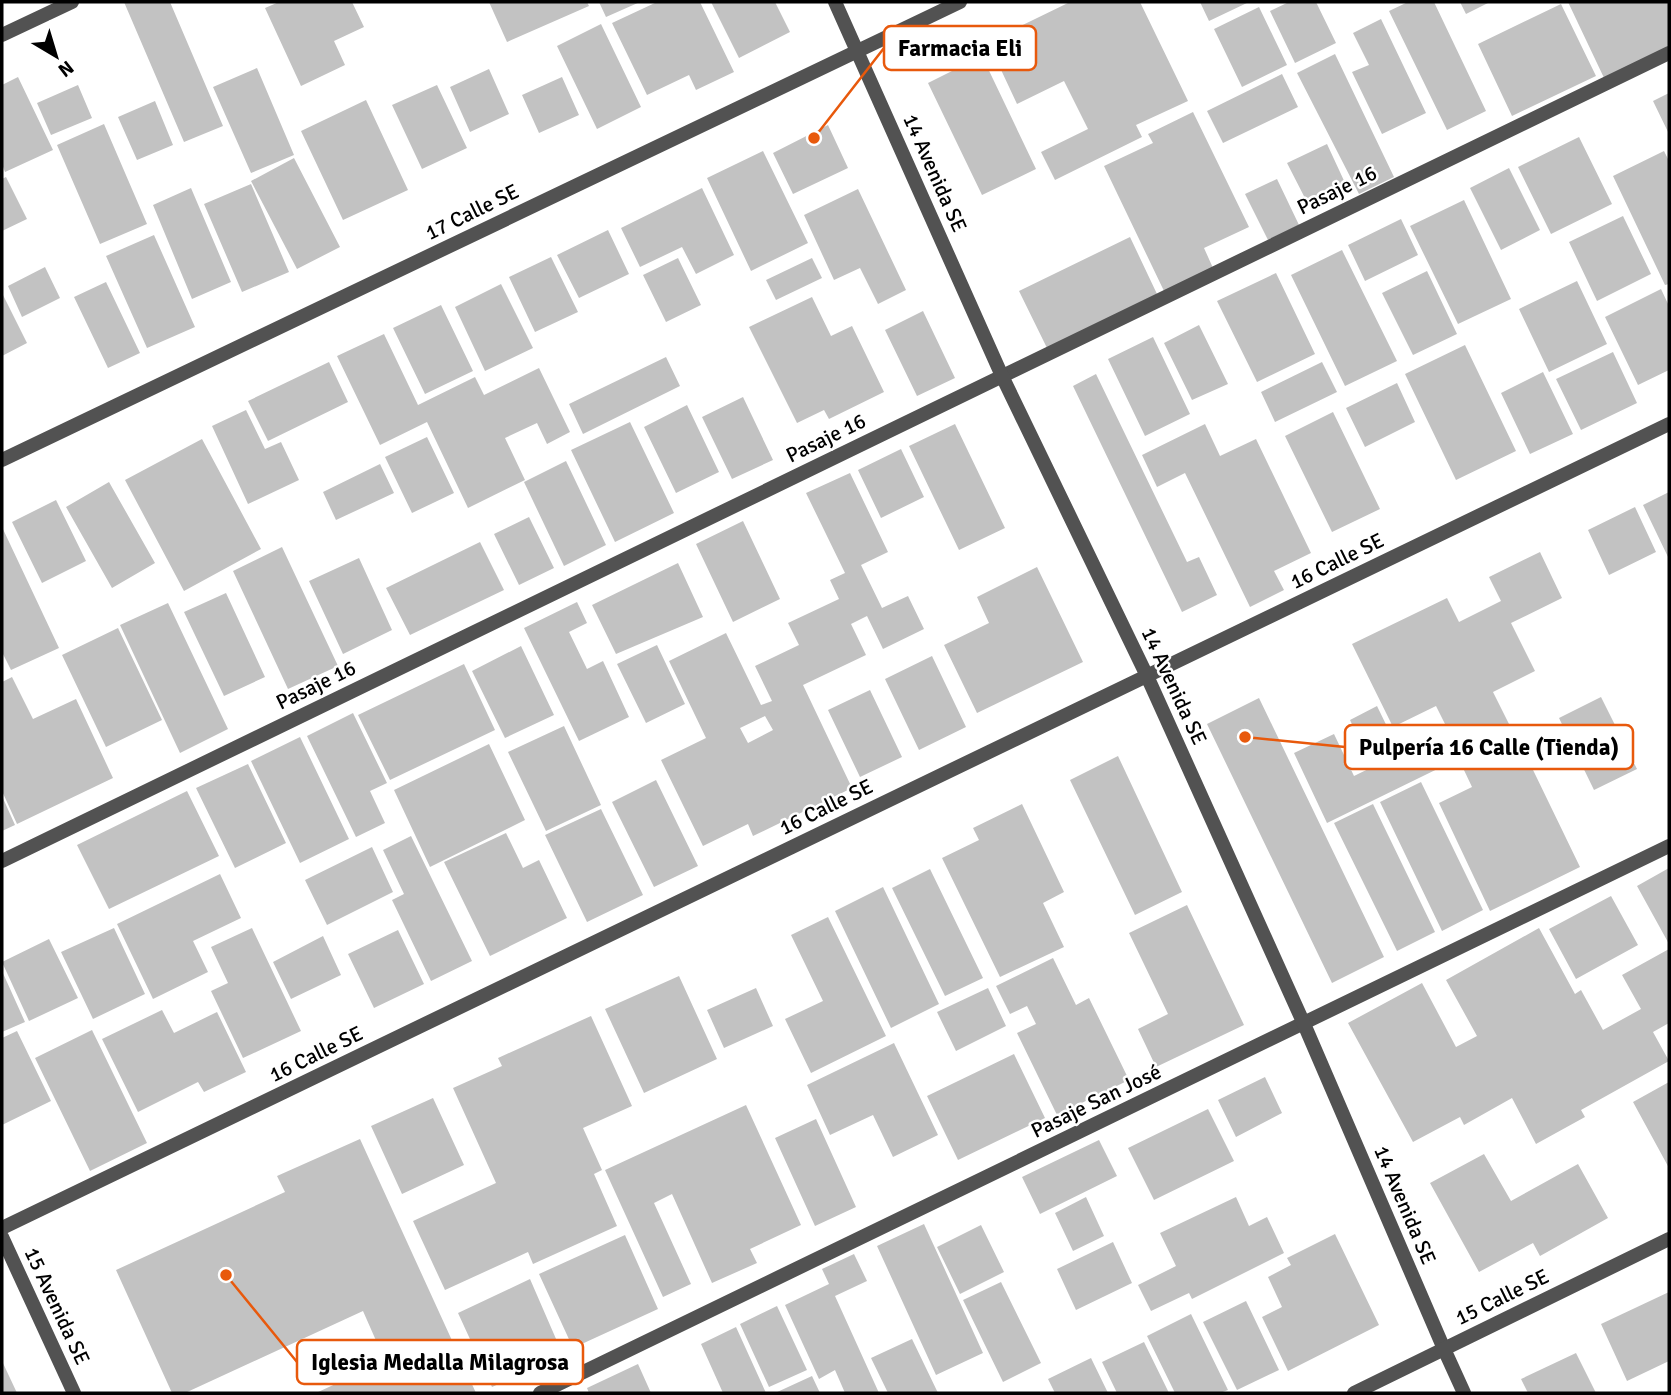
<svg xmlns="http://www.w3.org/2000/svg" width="1671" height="1395" font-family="Signika,sans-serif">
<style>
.building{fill:#c2c2c2;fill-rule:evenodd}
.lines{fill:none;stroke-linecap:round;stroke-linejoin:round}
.service{stroke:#525252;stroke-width:14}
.minor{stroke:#525252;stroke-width:14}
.tertiary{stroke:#525252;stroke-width:14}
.labels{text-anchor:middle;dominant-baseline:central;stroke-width:5;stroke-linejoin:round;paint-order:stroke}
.street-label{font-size:21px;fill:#000;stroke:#fff}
.leader{fill:none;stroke:#e8590c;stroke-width:2.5}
.callout-dot{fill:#e8590c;stroke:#fff;stroke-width:2.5}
.callout{fill:#fff;stroke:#e8590c;stroke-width:2.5}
.callout-label{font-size:23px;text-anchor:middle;font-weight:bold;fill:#000}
</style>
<rect width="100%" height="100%" fill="#fff"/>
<path class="building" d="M124,2H170L223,126L184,142Z
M279,2H352L364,27L334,41L345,65L301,86L265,8Z
M489,2H587L589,6L507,42Z
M599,2H640L606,17Z
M657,2H700L734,72L696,90L689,75L647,95L612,23Z
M711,2H775L790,32L739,58Z
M1070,2H1140L1188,101L1136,125L1142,137L1055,180L1041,152L1088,129L1064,81L1017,104L988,42Z
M1200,2H1249L1209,21Z
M1289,2H1316L1336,43L1295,63L1270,11Z
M1408,2H1434L1486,111L1447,130L1389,11Z
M1460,2H1490L1466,14Z
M1568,2H1669V49L1605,80Z
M1561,4L1596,76L1512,116L1478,44Z
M1259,7L1287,65L1242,87L1214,29Z
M1381,19L1426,113L1382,134L1352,72L1369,65L1353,33Z
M601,24L641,107L597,129L557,46Z
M1335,54L1394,177L1359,194L1297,73Z
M982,56L1036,169L982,195L928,83Z
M257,68L294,155L251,173L213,87Z
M489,69L509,114L470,132L450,87Z
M1282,74L1298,107L1223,143L1207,111Z
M18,77L53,150L5,172L2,164V85Z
M562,77L579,115L539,133L522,95Z
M78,85L92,118L51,135L37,103Z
M437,85L467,148L422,169L392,105Z
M1669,93V134L1653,101Z
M366,100L408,190L343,220L301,131Z
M155,101L173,145L137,160L118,117Z
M1193,112L1249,227L1204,248L1213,268L1164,291L1104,166L1153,143L1148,134Z
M104,124L147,224L100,244L57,145Z
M828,125L848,168L793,194L773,153Z
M1579,137L1612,204L1551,234L1518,167Z
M1327,144L1346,185L1308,204L1287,163Z
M763,151L808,243L751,271L707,178Z
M1664,151L1669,161V284L1665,285L1613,176Z
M294,158L340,247L297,269L251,181Z
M1509,168L1540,230L1501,250L1470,188Z
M6,177L27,219L2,231V179Z
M1277,179L1299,225L1268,240L1245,194Z
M251,184L289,272L242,292L204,204Z
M191,188L231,282L192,299L153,205Z
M702,188L734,255L696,274L682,247L640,267L621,228Z
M858,189L906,290L878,304L860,268L834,280L804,215Z
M1464,200L1511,299L1458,324L1410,226Z
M1623,216L1651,274L1597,301L1569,242Z
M1401,219L1418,255L1365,281L1348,245Z
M608,230L629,274L579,298L557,255Z
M154,235L195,327L147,348L106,256Z
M1130,237L1157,294L1047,348L1019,291Z
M1342,250L1397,361L1345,386L1291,275Z
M551,257L578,312L535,332L509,277Z
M678,258L701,305L666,322L643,275Z
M812,258L822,278L776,300L766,280Z
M45,267L60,298L22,317L8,286Z
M1427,271L1457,334L1413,355L1382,293Z
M1276,273L1315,354L1257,382L1217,301Z
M1577,281L1607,344L1549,372L1519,309Z
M106,282L140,353L108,368L74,297Z
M501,284L533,348L485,371L455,307Z
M1661,289L1669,306V370L1638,385L1605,317Z
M2,293L27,343L2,356Z
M812,297L831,336L852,326L884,392L829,419L824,410L797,423L749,327Z
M441,305L473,371L425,394L393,328Z
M923,311L955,378L917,396L885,330Z
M1199,325L1228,384L1192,400L1164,343Z
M384,334L418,405L475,377L484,395L539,368L570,432L547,444L537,423L505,438L525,480L468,508L427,422L380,445L337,356Z
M1153,337L1190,414L1145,436L1108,359Z
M1465,345L1516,451L1456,480L1405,374Z
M1613,352L1637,403L1581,430L1556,379Z
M666,357L680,386L583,434L569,404Z
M329,362L348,402L268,441L248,401Z
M1322,362L1337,392L1275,422L1261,392Z
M1543,372L1573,434L1530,454L1501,393Z
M1096,374L1187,562L1199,557L1217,595L1182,612L1073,386Z
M1397,383L1415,422L1365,447L1346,408Z
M743,397L773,460L732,479L702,417Z
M687,405L719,472L676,493L644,427Z
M246,410L265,449L281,442L299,480L248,504L212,426Z
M1333,412L1380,509L1332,532L1285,436Z
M630,422L674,513L615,542L571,450Z
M955,424L1005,528L959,550L909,446Z
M1205,424L1220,456L1256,439L1311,553L1274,571L1284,590L1250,607L1185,473L1157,487L1142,455Z
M427,437L454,493L412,513L385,457Z
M202,439L261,549L184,591L125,480Z
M901,449L924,497L881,518L858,470Z
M566,461L606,545L564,566L524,482Z
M380,464L394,493L336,520L323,492Z
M850,473L888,552L861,565L882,608L908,596L924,629L883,649L867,616L851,624L866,655L803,685L852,788L753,836L748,824L703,846L661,760L706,738L669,661L726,633L761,705L772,701L755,666L799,645L788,623L839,599L830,580L845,573L806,493ZM765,716L773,730L748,743L740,728Z
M109,482L155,563L112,588L66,507Z
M1669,492V559L1643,505Z
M56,500L86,561L42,583L12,522Z
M1635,507L1656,552L1609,575L1588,530Z
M529,517L554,568L519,585L494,534Z
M743,521L780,599L733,622L696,544Z
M2,527L59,648L11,670L2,652Z
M480,542L504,590L410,635L386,588Z
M282,547L338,666L288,689L233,571Z
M1540,552L1562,598L1511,623L1535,671L1493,692L1513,732L1327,823L1294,753L1334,734L1354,776L1448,730L1436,706L1393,727L1352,644L1447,598L1459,622L1501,601L1489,577Z
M359,558L392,630L343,654L309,581Z
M678,563L703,617L616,654L592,605Z
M1037,567L1083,662L977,713L944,645L989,623L977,597Z
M226,593L265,677L224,696L184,612Z
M577,602L587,623L569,632L587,669L603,661L629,717L579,741L524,628Z
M168,603L228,729L180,753L120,625Z
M118,628L162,720L106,747L62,655Z
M657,645L685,704L646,723L617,664Z
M521,646L554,715L505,738L472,671Z
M932,656L966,727L919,750L885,679Z
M464,664L495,730L390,780L358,715Z
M12,677L33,719L76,699L113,778L17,824L2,791V682Z
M870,690L902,757L860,777L828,710Z
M1601,697L1637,769L1594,790L1559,718Z
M1259,698L1384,957L1332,983L1207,724Z
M1377,706L1396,745L1368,758L1350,720Z
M353,713L387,783L370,791L385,823L356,837L307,736Z
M564,726L601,805L546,831L508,752Z
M300,737L349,839L300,863L251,761Z
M1519,741L1580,867L1490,911L1439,803L1472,787L1463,768Z
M489,744L525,820L430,867L394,790Z
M1118,756L1182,892L1135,915L1070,780Z
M248,764L286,843L235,868L196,788Z
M656,780L698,866L654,887L612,802Z
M1421,782L1483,910L1442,931L1380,802Z
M187,791L219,856L109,909L77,845Z
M2,796L15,825L2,831Z
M1022,804L1064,892L1043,903L1064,947L1000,977L942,858L979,840L973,828Z
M1373,804L1435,932L1397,951L1334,823Z
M601,809L643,895L587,922L545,835Z
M506,833L523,868L539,860L567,918L490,956L444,862Z
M411,836L472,961L431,981L392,900L404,894L383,850Z
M372,847L393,892L327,925L305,880Z
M1669,868V944L1637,886Z
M930,869L983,978L945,996L892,888Z
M220,874L241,918L193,941L208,972L153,999L117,924Z
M883,887L939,1004L891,1028L835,911Z
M1611,896L1638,945L1576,979L1549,929Z
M1187,905L1244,1025L1156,1067L1138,1029L1168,1014L1129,933Z
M828,917L886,1036L811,1073L785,1019L823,1001L791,935Z
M114,928L145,994L93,1019L61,952Z
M252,928L301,1031L243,1058L211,991L228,983L211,947Z
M1539,928L1575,994L1581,990L1603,1030L1641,1009L1622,975L1669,949V1023L1653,1032L1669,1061L1581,1110L1585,1117L1536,1144L1512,1098L1464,1125L1460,1117L1413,1142L1348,1023L1422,983L1456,1047L1477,1036L1446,980Z
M398,930L424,984L374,1008L348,954Z
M323,936L341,975L291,999L273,962Z
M49,939L78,998L29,1021L2,962Z
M1053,958L1076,1005L1089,998L1129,1080L1057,1115L1017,1033L1036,1024L1027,1006L1010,1014L996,986Z
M2,971L25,1022L2,1032Z
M679,976L717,1059L644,1093L605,1009Z
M756,988L773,1026L724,1048L707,1010Z
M988,988L1006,1026L956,1051L937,1012Z
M162,1010L174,1033L217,1012L246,1072L204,1092L198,1082L138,1112L102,1039Z
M591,1016L632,1106L583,1128L602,1170L594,1174L617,1226L533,1264L528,1252L445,1290L413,1221L496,1183L453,1088L502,1066L498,1058Z
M92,1030L147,1143L90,1171L35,1058Z
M17,1031L51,1101L2,1125V1038Z
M894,1043L938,1135L893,1157L873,1115L830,1135L807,1085Z
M1014,1054L1045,1118L958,1160L927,1096Z
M1265,1077L1282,1113L1236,1137L1218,1100Z
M1669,1082V1168L1633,1102Z
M433,1098L464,1165L402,1194L371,1126Z
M746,1105L801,1225L750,1249L757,1263L712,1283L672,1194L654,1203L691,1284L663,1297L605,1170Z
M1208,1109L1234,1161L1154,1200L1128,1148Z
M816,1119L856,1207L815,1226L775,1138Z
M360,1139L476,1393H316L385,1361L363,1311L185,1393H172L116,1270L285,1192L277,1176Z
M1099,1140L1117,1176L1040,1214L1022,1177Z
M1484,1154L1511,1201L1578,1164L1608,1218L1540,1256L1533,1243L1479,1272L1430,1183Z
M1086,1197L1104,1236L1073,1251L1055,1213Z
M1236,1197L1249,1226L1267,1217L1284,1253L1192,1299L1189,1293L1151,1311L1138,1285L1176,1266L1160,1233Z
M924,1224L983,1353L936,1375L877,1246Z
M981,1225L1004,1272L960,1294L937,1247Z
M1335,1234L1379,1325L1288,1371L1262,1317L1282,1307L1268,1277L1291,1265L1287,1258Z
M625,1235L658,1309L573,1348L539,1274Z
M1113,1242L1132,1283L1076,1310L1057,1269Z
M854,1254L867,1281L835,1296L879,1393H845L835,1370L819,1379L785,1305L829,1284L822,1269Z
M530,1279L563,1355L492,1387L458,1313Z
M1001,1282L1041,1363L1003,1382L963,1300Z
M1669,1292V1361L1627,1381L1601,1324Z
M1246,1301L1279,1370L1237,1390L1203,1322Z
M777,1306L807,1370L769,1387L740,1324Z
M1191,1314L1228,1390L1220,1393H1175L1147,1336Z
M736,1327L766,1393H723L701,1344Z
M912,1339L938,1393H888L871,1358Z
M1144,1342L1169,1393H1117L1102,1362Z
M1576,1353L1596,1393H1528L1521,1379Z
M1091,1358L1108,1393H1055L1048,1379Z
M2,1361L17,1393H2Z
M638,1364L651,1393H589L587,1388Z
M812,1376L820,1393H775Z"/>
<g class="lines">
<path class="service" d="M2,35L72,2
M2,861L1669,53
M540,1393L1669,846"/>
<path class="minor" d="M835,2L1002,376L1147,676L1304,1024L1444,1349
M2,460L960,2
M2,1228L1669,424"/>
<path class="tertiary" d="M2,1237L74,1393
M1444,1349L1464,1393
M1354,1393L1669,1239"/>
</g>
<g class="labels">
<g class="street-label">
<text transform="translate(935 173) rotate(66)">14 Avenida SE</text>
<text transform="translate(1337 190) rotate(-26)">Pasaje 16</text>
<text transform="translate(472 212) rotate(-26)">17 Calle SE</text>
<text transform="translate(826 438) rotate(-26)">Pasaje 16</text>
<text transform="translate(1337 561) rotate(-26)">16 Calle SE</text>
<text transform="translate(316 685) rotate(-26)">Pasaje 16</text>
<text transform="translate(1174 686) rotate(65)">14 Avenida SE</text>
<text transform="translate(826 807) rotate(-26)">16 Calle SE</text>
<text transform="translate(316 1054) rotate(-26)">16 Calle SE</text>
<text transform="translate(1096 1101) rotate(-26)">Pasaje San José</text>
<text transform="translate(1405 1205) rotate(67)">14 Avenida SE</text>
<text transform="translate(1502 1297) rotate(-26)">15 Calle SE</text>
<text transform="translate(57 1306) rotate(65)">15 Avenida SE</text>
</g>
</g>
<path class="leader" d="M814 138L884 48M1245 737L1345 747M226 1275L297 1362"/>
<g class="callout-dot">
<circle cx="814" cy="138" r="7"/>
<circle cx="1245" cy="737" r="7"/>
<circle cx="226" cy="1275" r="7"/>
</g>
<g class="callout">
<rect x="884" y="26" width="152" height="44" rx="7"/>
<rect x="1345" y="725" width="288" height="44" rx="7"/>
<rect x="297" y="1340" width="286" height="44" rx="7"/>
</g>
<g class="callout-label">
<text x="960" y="56">Farmacia Eli</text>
<text x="1489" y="755">Pulpería 16 Calle (Tienda)</text>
<text x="440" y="1370">Iglesia Medalla Milagrosa</text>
</g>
<rect width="1671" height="1395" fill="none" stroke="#000000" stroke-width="7"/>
<g transform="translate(56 56) rotate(142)" stroke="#ffffff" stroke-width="5" paint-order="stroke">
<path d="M0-5L12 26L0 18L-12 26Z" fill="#000000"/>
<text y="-10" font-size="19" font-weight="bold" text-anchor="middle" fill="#000000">N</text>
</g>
</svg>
